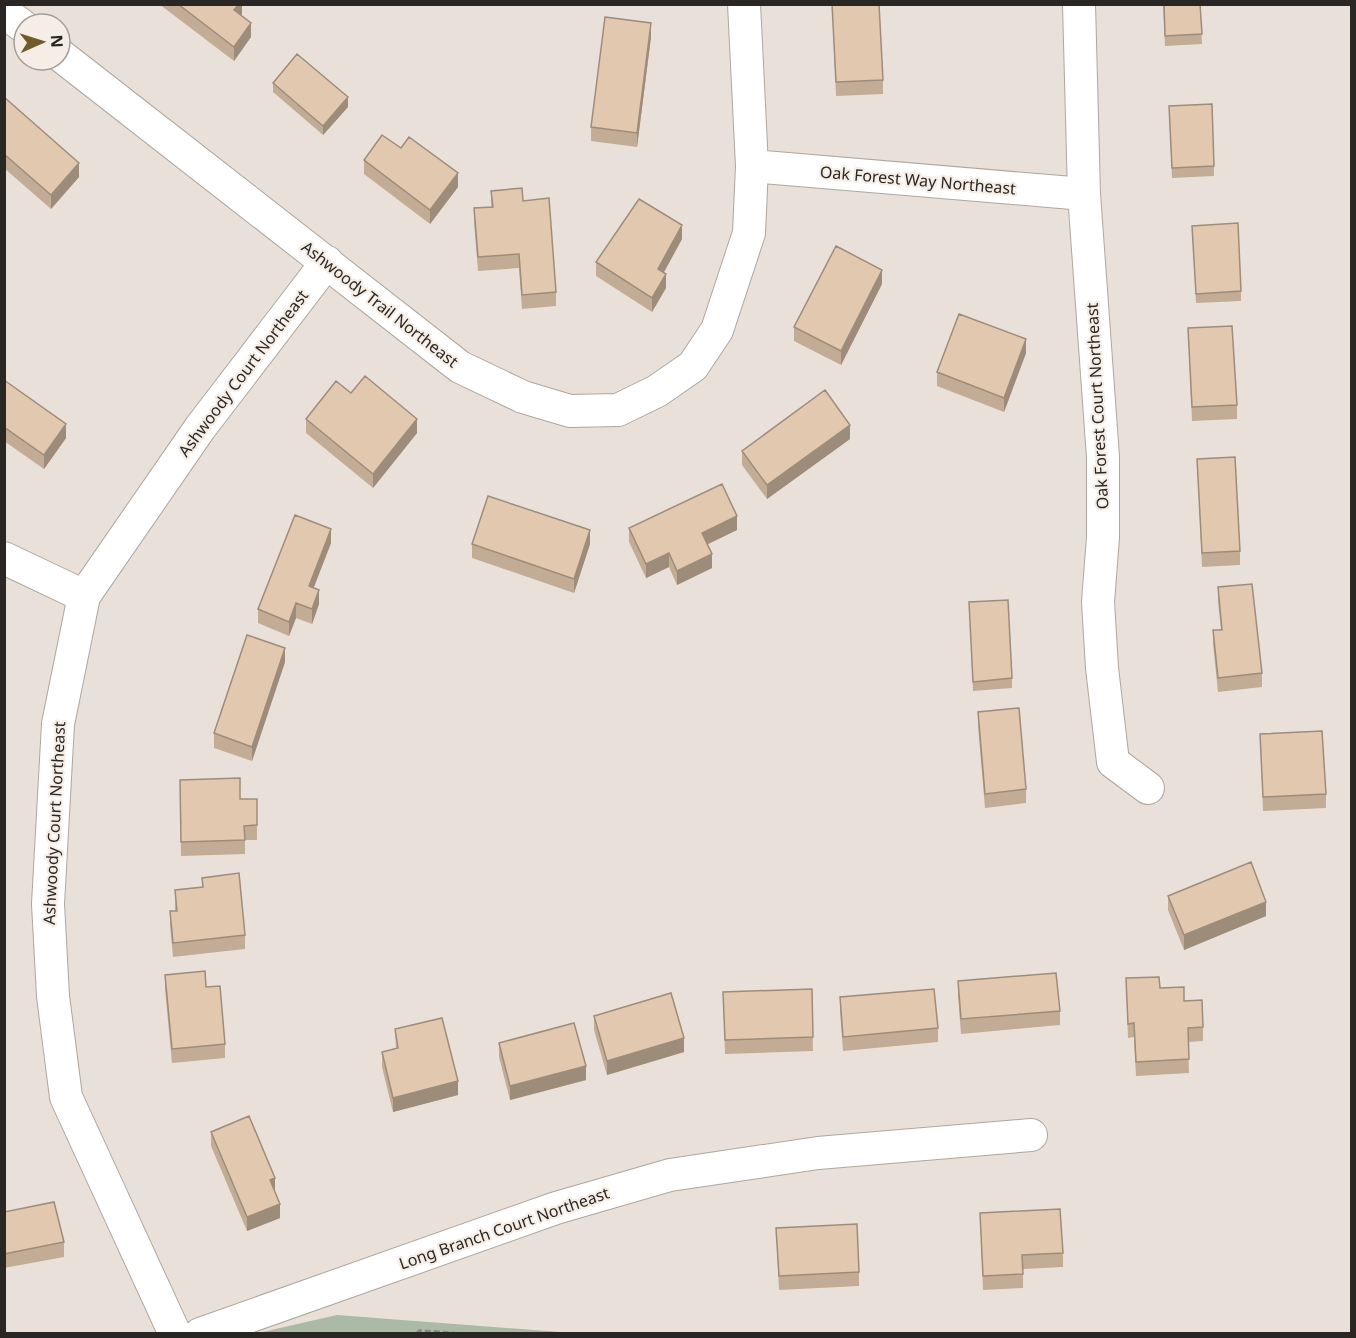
<svg xmlns="http://www.w3.org/2000/svg" width="1356" height="1338" font-family="'Noto Sans',sans-serif">
<style>
.green{fill:#aabaa7}
.lines{fill:none;stroke-linecap:round;stroke-linejoin:round}
.minor-casing{stroke:#aea79f;stroke-width:34}
.path{stroke:#8b8680;stroke-width:4;stroke-dasharray:6 3;stroke-linecap:butt}
.minor{stroke:#fff;stroke-width:32}
.wall{fill:#c2ac96}
.shaded-wall{fill:#9e8c7a}
.building{fill:#e2c8ae;stroke:#9e8c7a;stroke-width:1.5}
.labels{text-anchor:middle;dominant-baseline:central;stroke-width:4.5;stroke-linejoin:round;paint-order:stroke}
.street-label{font-size:16px;fill:#292623;stroke:#f6eee6}
</style>
<rect width="100%" height="100%" fill="#e9e1d9"/>
<path class="green" d="M337,1315L574,1333H258Z"/>
<g class="lines">
<g class="minor-casing">
<path id="minor" d="M1079,4L1084,194L1103,457V537L1098,602L1102,668L1113,762L1148,788
M4,12L24,27
M60,55L460,367L523,397L570,411L618,410L657,391L693,366L717,330L749,233L752,166L744,4
M752,166L1084,194
M4,558L84,596
M175,1334L66,1097L53,996L48,904L58,724L84,596L200,428L327,262
M200,1334L556,1208L670,1175L818,1153L1031,1135"/>
</g>
<path class="path" d="M417,1334L420,1331L457,1334"/>
<use href="#minor" class="minor"/>
</g>
<path class="wall" d="M159,4H242V14L241,15L251,37L234,61Z
M832,4L883,80V94L836,96Z
M1163,4H1200L1202,44L1165,46Z
M651,37L637,147L591,141V127Z
M273,83L348,107L323,135L273,92Z
M4,97L79,177L51,209L4,168Z
M1169,106L1214,166V176L1172,178Z
M401,148L458,187L430,224L364,174V160Z
M491,191L523,201L556,292V306L522,309L519,268L478,271L474,222V208L491,207Z
M1192,226L1241,291V301L1196,303Z
M682,239L664,272L666,288L652,312L596,276V262Z
M882,284L841,365L794,341V327Z
M1188,328L1237,405V419L1192,421Z
M1026,353L1004,412L937,386V372Z
M4,380L66,438L44,469L4,441Z
M351,393L417,433L373,488L306,433V419Z
M850,439L767,499L742,465V451Z
M1197,459L1240,551V565L1202,567Z
M629,528L737,530L707,544L712,568L677,585L669,567L646,578L629,542Z
M331,543L313,588L319,604L312,624L296,618L289,636L258,623V609Z
M472,544H590L574,593L472,558Z
M1218,587L1262,673V687L1218,692L1213,644V630H1221L1218,601Z
M969,602L1012,678V688L973,691Z
M285,662L252,761L214,748V733Z
M978,712L1026,789V803L985,808L978,726Z
M1260,734L1326,794V808L1263,811Z
M180,780L240,799H257V840H245V854L181,856Z
M202,878L245,935V949L173,957L170,925V911H175V890L202,887Z
M1168,896L1266,916L1184,950L1168,910Z
M165,975L206,987L225,1044V1058L172,1063L165,989Z
M1126,978L1160,988L1184,1001L1203,1027V1041L1188,1042L1189,1073L1136,1076L1134,1037L1128,1038Z
M958,981L1060,1011V1025L961,1034L958,995Z
M812,989L813,1051L725,1054L723,992Z
M840,997L938,1028V1042L843,1051L840,1011Z
M594,1016L684,1052L607,1075L594,1030Z
M395,1029L458,1095L393,1112L382,1067V1052L396,1048Z
M499,1043L586,1080L510,1100L499,1057Z
M211,1132L280,1218L247,1231L211,1146Z
M4,1212L64,1242V1257L4,1268Z
M980,1213L1063,1253V1267L1023,1269V1288L983,1290Z
M776,1228L859,1272V1286L779,1290Z"/>
<path class="shaded-wall" d="M239,4H242V14L234,24V10Z
M251,23V37L234,61V47Z
M651,23V37L637,147V133Z
M348,97V107L323,135V126Z
M79,163V177L51,209V195Z
M458,173V187L430,224V210Z
M682,225V239L658,283V269Z
M882,270V284L841,365V351Z
M666,274V288L652,312V298Z
M1026,339V353L1004,412V398Z
M417,419V433L373,488V474Z
M66,424V438L44,469V455Z
M850,425V439L767,499V485Z
M737,516V530L702,547V533Z
M331,529V543L309,600V586Z
M590,530V544L574,593V579Z
M669,553V567L646,578V564Z
M712,554V568L677,585V571Z
M319,590V604L312,624V609Z
M296,603V618L289,636V622Z
M285,648V662L252,761V747Z
M1266,902V916L1184,950V935Z
M684,1038V1052L607,1075V1061Z
M586,1066V1080L510,1100V1086Z
M458,1081V1095L393,1112V1098Z
M275,1178V1192L270,1180Z
M280,1204V1218L247,1231V1217Z"/>
<path class="building" d="M178,4H239L234,10L251,23L234,47Z
M832,4H879L883,80L836,82Z
M1164,4H1200L1202,34L1165,36Z
M605,17L651,23L637,133L591,127Z
M297,54L348,97L323,126L273,83Z
M4,97L79,163L51,195L4,154Z
M1212,104L1214,166L1172,168L1169,106Z
M382,135L401,148L409,137L458,173L430,210L364,160Z
M522,188L523,201L549,198L556,292L522,295L519,254L478,257L474,208L493,207L491,191Z
M639,199L682,225L658,269L666,274L652,298L596,262Z
M1238,223L1241,291L1196,294L1192,226Z
M836,246L882,270L841,351L794,327Z
M959,314L1026,339L1004,398L937,372Z
M1232,326L1237,405L1192,407L1188,328Z
M365,376L417,419L373,474L306,419L336,381L351,393Z
M4,380L66,424L44,455L4,427Z
M825,390L850,425L767,485L742,451Z
M1235,457L1240,551L1202,553L1197,459Z
M722,484L737,516L702,533L712,554L677,571L669,553L646,564L629,528Z
M488,496L590,530L574,579L472,544Z
M295,515L331,529L309,586L319,590L312,609L296,603L289,622L258,609Z
M1252,584L1262,673L1218,678L1213,630H1222L1218,587Z
M1008,600L1012,678L973,682L969,602Z
M247,635L285,648L252,747L214,733Z
M1019,708L1026,789L985,794L978,712Z
M1322,731L1326,794L1263,797L1260,734Z
M240,778V799H257V825L244,826L245,840L181,842L180,780Z
M1251,862L1266,902L1184,935L1168,896Z
M239,873L245,935L173,943L170,911H177L175,890L203,887L202,878Z
M205,971L206,987L220,986L225,1044L172,1049L165,975Z
M1056,973L1060,1011L961,1019L958,981Z
M1159,977L1160,988L1184,987V1001L1202,1000L1203,1027L1188,1028L1189,1059L1136,1062L1134,1023L1128,1024L1126,978Z
M812,989L813,1037L725,1040L723,992Z
M934,989L938,1028L843,1037L840,997Z
M671,993L684,1038L607,1061L594,1016Z
M442,1018L458,1081L393,1098L382,1052L398,1048L395,1029Z
M574,1023L586,1066L510,1086L499,1043Z
M249,1116L275,1178L270,1180L280,1204L247,1217L211,1132Z
M54,1202L64,1242L4,1254V1212Z
M1060,1209L1063,1253L1022,1255L1023,1274L983,1276L980,1213Z
M857,1224L859,1272L779,1276L776,1228Z"/>
<g class="labels">
<g class="street-label">
<text transform="translate(918 180) rotate(5)">Oak Forest Way Northeast</text>
<text transform="translate(380 304) rotate(38)">Ashwoody Trail Northeast</text>
<text transform="translate(243 373) rotate(-53)">Ashwoody Court Northeast</text>
<text transform="translate(1097 406) rotate(-93)">Oak Forest Court Northeast</text>
<text transform="translate(54 823) rotate(-87)">Ashwoody Court Northeast</text>
<text transform="translate(504 1228) rotate(-19)">Long Branch Court Northeast</text>
</g>
</g>
<rect width="1356" height="1338" fill="none" stroke="#292623" stroke-width="12"/>
<g transform="translate(42 42) rotate(87)"><circle r="28" fill="#f6eee6" stroke="#a49e98" stroke-width="1.5"/>
<path d="M0-4.5L10 22L0 15L-10 22Z" fill="#6f5c2a"/>
<text y="-9" font-size="16" font-weight="bold" text-anchor="middle" fill="#292623">N</text>
</g>
</svg>
